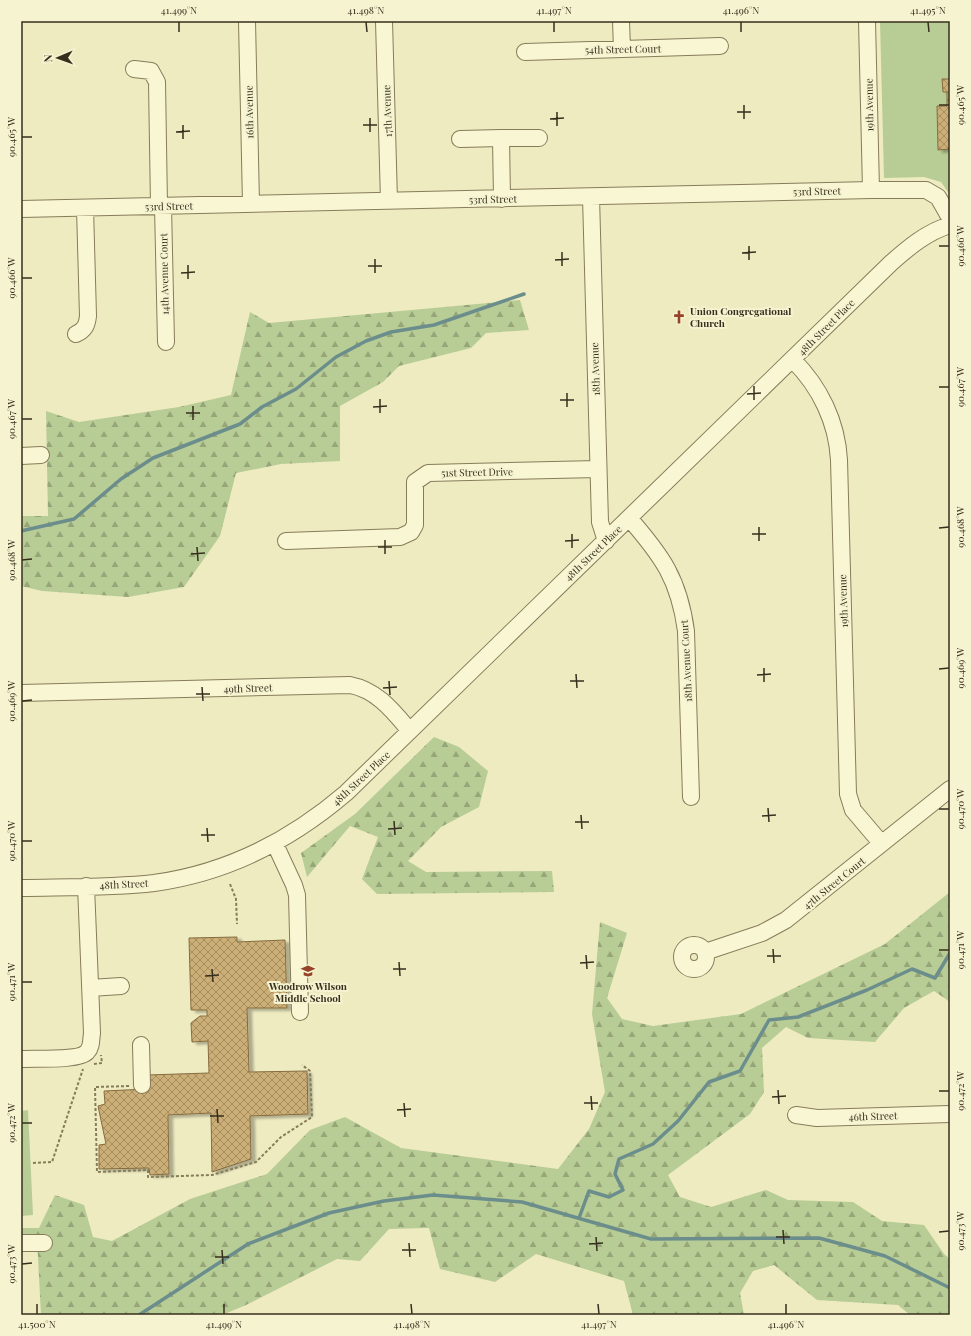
<svg xmlns="http://www.w3.org/2000/svg" width="971" height="1336" font-family="'Playfair Display',serif">
<style>
.forest{fill:url(#forest-firs)}
.garden{fill:#b8cc95}
.lines{fill:none;stroke-linecap:round;stroke-linejoin:round}
.stream{stroke:#6b8e8d;stroke-width:3.5}
.building{fill:url(#building-cross-hatch);stroke:#866c3e;filter:url(#shadow)}
.minor-casing{stroke:#877c59;stroke-width:18}
.path{stroke:#877c59;stroke-width:2;stroke-dasharray:3 2;stroke-linecap:butt}
.minor{stroke:#f9f6d4;stroke-width:16}
.ticks{fill:none;stroke:#372f1d;stroke-width:1.5}
.labels{text-anchor:middle;dominant-baseline:central;stroke-width:4;stroke-linejoin:round;paint-order:stroke}
.street-label{font-size:10px;fill:#372f1d;stroke:#f5f3d0}
.poi-label{font-size:10px;font-weight:bold;fill:#372f1d;stroke:#f5f3d0;text-anchor:start}
.neatline{fill:none;stroke:#372f1d;stroke-width:1.5}
.ticks-label{font-size:10px;text-anchor:middle;fill:#372f1d}
</style>
<defs>
<pattern id="forest-firs" width="22" height="20" patternUnits="userSpaceOnUse"><rect width="22" height="20" fill="#b8cc95"/><path d="M5 1l3.5 6h-7zM16 11l3.5 6h-7z" fill="#96a679"/></pattern>
<pattern id="building-cross-hatch" width="8" height="8" patternUnits="userSpaceOnUse"><rect width="8" height="8" fill="#ccae77"/><path d="M0 0l8 8M0 8l8-8" fill="none" stroke="#a68e61"/></pattern>
<filter id="shadow"><feDropShadow dx="4.5" dy="2.5" stdDeviation="1" flood-color="#0004"/></filter>
</defs>
<rect width="100%" height="100%" fill="#eeebc1"/>
<path class="forest" d="M520,300L529,330L486,333L471,348L399,366L383,382L340,406V461L281,464L236,473L220,536L184,587L128,597L42,591L21,586V516H48L46,411L79,422L179,407L231,395L250,312L269,323Z
M434,737L459,747L488,771L479,807L441,827L408,861L426,872L552,871L554,892L377,894L362,879L378,837L350,826L307,877L301,853L355,814Z
M950,892V1002L934,991L904,1008L875,1042L808,1038L786,1027L762,1048L764,1092L750,1114L668,1175L680,1197L711,1207L766,1190L788,1200L853,1202L882,1221L924,1225L944,1254L950,1259V1315H910L898,1305L817,1300L774,1265L753,1271L740,1293L744,1315H633L624,1281L536,1254L495,1282L440,1269L429,1228L389,1229L360,1261L337,1259L246,1305L222,1315H41L37,1238H21V1228H39L55,1195L84,1205L93,1237L112,1241L190,1199L267,1174L310,1130L345,1117L401,1148L558,1169L589,1129L605,1092L592,1014L600,922L627,933L607,998L622,1019L653,1026L741,1014L885,944Z"/>
<path class="garden" d="M880,21H950V195L941,182L924,177L884,178Z
M28,1110L33,1215L21,1216V1111Z"/>
<g class="lines">
<path class="stream" d="M21,531L74,519L121,479L153,458L240,424L262,407L296,389L336,357L366,341L391,332L434,325L524,294
M579,1218L589,1191L609,1197L623,1190L615,1174L619,1159L653,1144L678,1121L709,1082L740,1071L769,1020L798,1017L867,990L912,969L935,978L950,953
M139,1315L248,1244L329,1213L384,1201L433,1195L522,1202L651,1239L819,1238L885,1256L950,1288"/>
</g>
<path class="building" d="M942,79H950V149L938,150L937,106H947V92H943Z
M237,937V942L285,940L287,1008H247L249,1072L307,1071L308,1114L250,1116L251,1159L212,1172L211,1113L168,1115L169,1174L150,1175L149,1168L99,1169V1145L106,1144L98,1106L105,1104L104,1091L147,1089V1075L209,1073L208,1041L192,1042L191,1023L200,1016H207V1010H191L189,938Z"/>
<g class="lines">
<g class="minor-casing">
<path id="minor" d="M247,21L251,204
M384,21L389,201
M621,21L622,49
M867,21L871,190
M525,52L720,46
M134,69L151,71L157,82L159,206
M460,139L501,138
M591,197L600,522L606,541
M502,199L501,138H539
M163,206L166,342
M21,209L871,190H926L938,197L950,218
M76,334C85,330 87,325 88,316L85,208
M793,360C820,387 837,422 839,460L848,794L853,810L881,843
M21,456L41,455
M629,518C662,556 679,579 686,631L691,797
M286,541L400,537L411,532L415,525V482L428,473L598,469
M21,693L350,685C377,690 393,711 410,731
M275,844L294,885L297,895L300,1012
M21,888C65,887 110,888 154,883C227,873 291,840 346,793L891,263C909,247 927,232 950,225
M682 957a12 12 0 1 1 24 0a12 12 0 1 1-24 0Z
M705,952L762,933L786,920L950,789
M90,988L121,986
M141,1045L142,1085
M21,1059C34,1058 79,1061 87,1052C92,1047 91,1039 92,1033L86,886
M796,1115L817,1118L950,1114
M21,1243H44"/>
</g>
<path class="path" d="M230,884L236,899L237,924
M94,1064L102,1063L101,1055
M129,1086L95,1087L97,1172L148,1170V1177L212,1175L256,1162L281,1137L312,1117L310,1071L302,1065
M33,1163L52,1162L83,1069"/>
<use href="#minor" class="minor"/>
</g>
<path class="ticks" d="M179,22V32M366,22L367,32M554,22V32M741,22V32M928,22L929,32M744,105V119M939,105H949M557,112V126M737,112H751M370,118V132M550,119L564,118M183,125V139M363,125H377M176,132L190,131M22,137H32M749,246V260M939,246H949M562,252V266M742,253L756,252M375,259V273M555,260L569,259M188,265V279M368,266H382M181,273L195,272M22,278H32M754,386V400M939,387H949M567,393V407M747,394L761,393M380,399V413M560,400H574M193,406V420M373,407L387,406M186,413H200M22,419H32M759,527V541M939,528L949,527M572,534V548M752,534H766M385,540V554M565,541L579,540M197,547L198,561M378,547H392M191,554L205,553M22,560L32,559M764,668V682M939,669L949,668M576,674L577,688M757,675L771,674M389,681L390,695M570,681H584M202,687L203,701M383,688L397,687M196,694H210M22,701L32,700M768,808L769,822M939,809H949M581,815L582,829M762,816L776,815M394,821L395,835M575,822H589M207,828L208,842M388,829L402,828M201,835H215M22,841H32M773,949L774,963M939,950H949M586,955L587,969M767,956H781M399,962L400,976M580,963L594,962M212,969L213,982M393,969H406M205,976L219,975M22,982H32M778,1090L779,1104M939,1091H949M591,1096L592,1110M772,1097L786,1096M404,1103L405,1117M584,1103H598M217,1109L218,1123M397,1110L411,1109M210,1116H224M22,1123H32M783,1230L784,1244M939,1232L949,1231M596,1237L597,1251M776,1237H790M409,1243L410,1257M589,1244L603,1243M222,1250L223,1264M402,1250H416M215,1257H229M22,1264L32,1263M37,1304V1314M224,1304V1314M411,1304L412,1314M598,1304L599,1314M786,1304V1314"/>
<defs>
<g id="church-bare" transform="scale(1.08)"><path d="M-1.2-6h2.4v3.5h3.3v2.4h-3.3V6h-2.4V-.1h-3.3v-2.4h3.3Z" fill="#964229" stroke="#f5f3d0" stroke-width="2.5" paint-order="stroke"/></g>
<g id="school-bare" transform="scale(1.08)"><path d="M0-5L7-2L0 1L-7-2ZM-4 1L0 2.5L4 1V4Q0 6-4 4Z" fill="#964229" stroke="#f5f3d0" stroke-width="2.5" paint-order="stroke"/></g>
</defs>
<g fill-rule="evenodd">
<use href="#church-bare" x="679" y="317"/>
<use href="#school-bare" x="308" y="971"/>
</g>
<g class="labels">
<g class="street-label">
<text transform="translate(623 49) rotate(-1)">54th Street Court</text>
<text transform="translate(869 105) rotate(-91)">19th Avenue</text>
<text transform="translate(387 111) rotate(-92)">17th Avenue</text>
<text transform="translate(249 112) rotate(-91)">16th Avenue</text>
<text transform="translate(817 191) rotate(-1)">53rd Street</text>
<text transform="translate(493 199) rotate(-1)">53rd Street</text>
<text transform="translate(169 206) rotate(-1)">53rd Street</text>
<text transform="translate(164 274) rotate(-91)">14th Avenue Court</text>
<text transform="translate(826 327) rotate(-45)">48th Street Place</text>
<text transform="translate(595 369) rotate(-92)">18th Avenue</text>
<text transform="translate(477 472) rotate(-1)">51st Street Drive</text>
<text transform="translate(593 553) rotate(-44)">48th Street Place</text>
<text transform="translate(843 601) rotate(-92)">19th Avenue</text>
<text transform="translate(686 661) rotate(-93)">18th Avenue Court</text>
<text transform="translate(248 688) rotate(-2)">49th Street</text>
<text transform="translate(361 778) rotate(-43)">48th Street Place</text>
<text transform="translate(834 883) rotate(-39)">47th Street Court</text>
<text transform="translate(124 884) rotate(-3)">48th Street</text>
<text transform="translate(873 1116) rotate(-2)">46th Street</text>
</g>
<g class="poi-label">
<text x="690" y="311">Union Congregational<tspan x="690" dy="12">Church</tspan></text>
<text x="308" y="986" text-anchor="middle">Woodrow Wilson<tspan x="308" dy="12">Middle School</tspan></text>
</g>
</g>
<rect width="971" height="1336" fill="none" stroke="#f5f3d0" stroke-width="44"/>
<g transform="translate(58 58) rotate(268)" stroke="#f5f3d0" stroke-width="3" paint-order="stroke">
<path d="M0-3L7 15L0 10L-7 15Z" fill="#372f1d"/>
<text y="-6" font-size="11" font-weight="bold" text-anchor="middle" fill="#372f1d">N</text>
</g>
<rect x="22" y="22" width="927" height="1292" class="neatline"/>
<g class="ticks-label">
<text x="179" y="14">41.499°N</text>
<text x="366" y="14">41.498°N</text>
<text x="554" y="14">41.497°N</text>
<text x="741" y="14">41.496°N</text>
<text x="928" y="14">41.495°N</text>
<text transform="translate(960 105) rotate(-90)" y="4">90.465°W</text>
<text transform="translate(11 137) rotate(-90)" y="4">90.465°W</text>
<text transform="translate(960 246) rotate(-90)" y="4">90.466°W</text>
<text transform="translate(11 278) rotate(-90)" y="4">90.466°W</text>
<text transform="translate(960 387) rotate(-90)" y="4">90.467°W</text>
<text transform="translate(11 419) rotate(-90)" y="4">90.467°W</text>
<text transform="translate(960 527) rotate(-90)" y="4">90.468°W</text>
<text transform="translate(11 560) rotate(-90)" y="4">90.468°W</text>
<text transform="translate(960 668) rotate(-90)" y="4">90.469°W</text>
<text transform="translate(11 701) rotate(-90)" y="4">90.469°W</text>
<text transform="translate(960 809) rotate(-90)" y="4">90.470°W</text>
<text transform="translate(11 841) rotate(-90)" y="4">90.470°W</text>
<text transform="translate(960 950) rotate(-90)" y="4">90.471°W</text>
<text transform="translate(11 982) rotate(-90)" y="4">90.471°W</text>
<text transform="translate(960 1091) rotate(-90)" y="4">90.472°W</text>
<text transform="translate(11 1123) rotate(-90)" y="4">90.472°W</text>
<text transform="translate(960 1231) rotate(-90)" y="4">90.473°W</text>
<text transform="translate(11 1264) rotate(-90)" y="4">90.473°W</text>
<text x="37" y="1328">41.500°N</text>
<text x="224" y="1328">41.499°N</text>
<text x="412" y="1328">41.498°N</text>
<text x="599" y="1328">41.497°N</text>
<text x="786" y="1328">41.496°N</text>
</g>
</svg>
